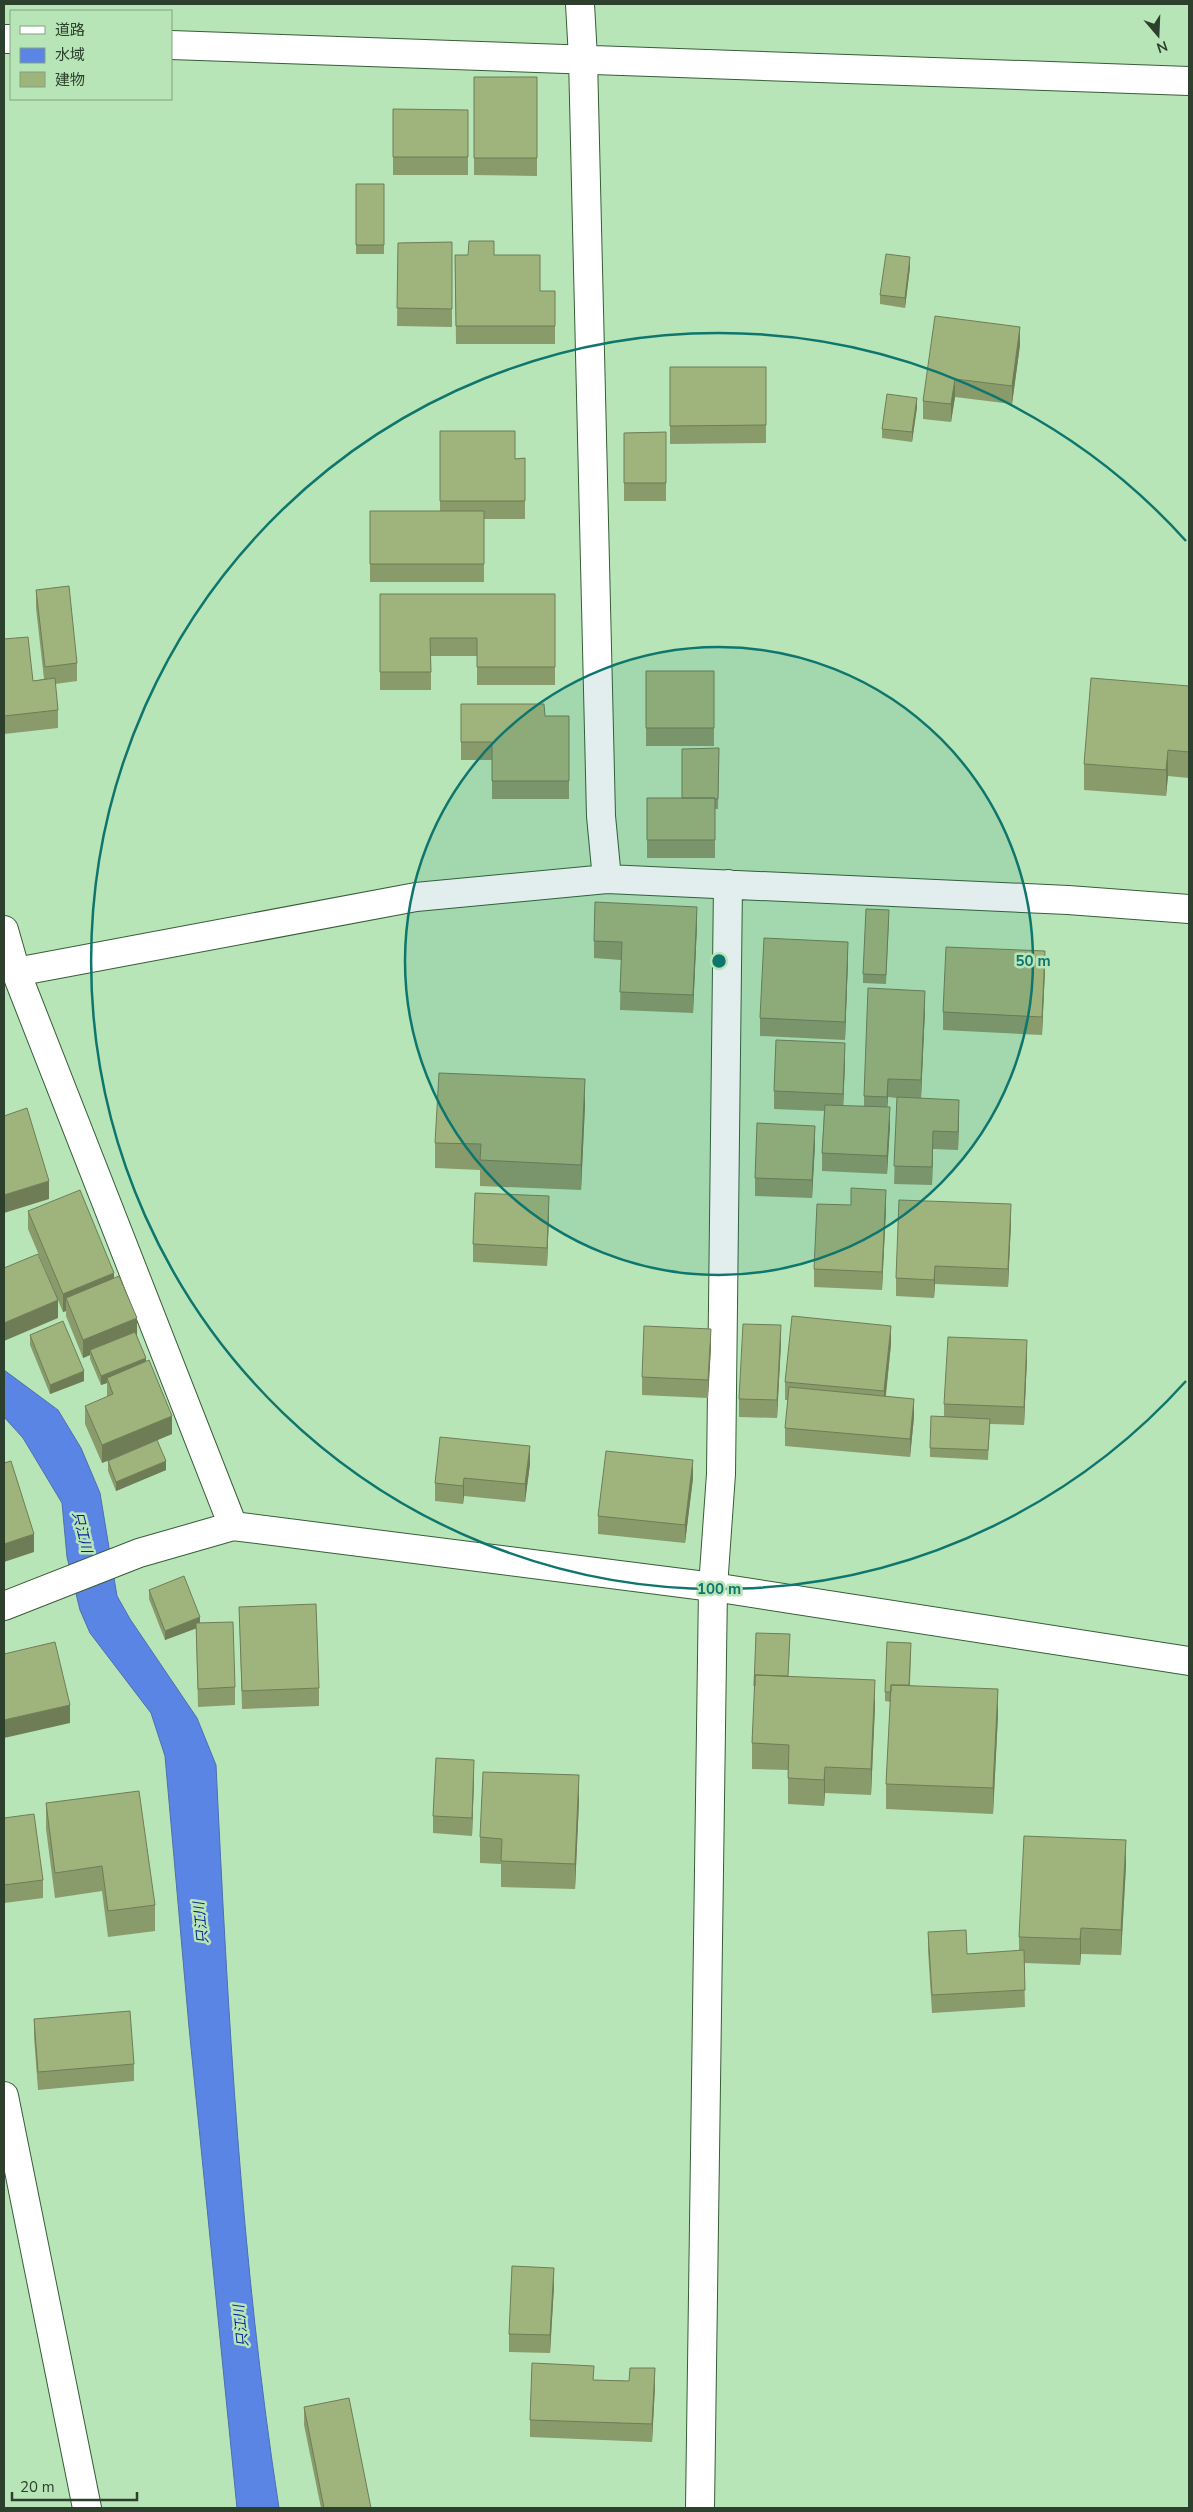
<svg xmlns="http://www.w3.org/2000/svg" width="1193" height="2512" font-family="'Nunito Sans','Noto Sans JP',sans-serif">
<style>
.water{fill:#5a85e5;stroke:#4c70ae}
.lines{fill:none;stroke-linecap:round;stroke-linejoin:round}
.minor-casing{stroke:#365e37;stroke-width:30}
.minor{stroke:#fff;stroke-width:28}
.wall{fill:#899a6b}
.shaded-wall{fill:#6f7d57}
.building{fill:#9fb37c;stroke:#6f7d57}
.ring{fill:none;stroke:#0f766e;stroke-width:2.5}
.labels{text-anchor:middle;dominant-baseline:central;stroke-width:5;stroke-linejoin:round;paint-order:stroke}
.water-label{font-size:14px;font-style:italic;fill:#041f90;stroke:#b8e5b7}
.centre{fill:#0f766e;stroke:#b8e5b7;stroke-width:2.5}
.ring-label{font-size:15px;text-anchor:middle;font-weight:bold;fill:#0f766e;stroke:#b8e5b7;stroke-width:5;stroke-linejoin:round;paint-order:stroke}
</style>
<rect width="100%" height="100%" fill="#b8e5b7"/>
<path class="water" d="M4,1370L58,1410L81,1448L100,1493L117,1596L130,1619L197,1718L216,1765C228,2014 241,2262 279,2508H237L189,2027L165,1756L151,1713L90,1633L80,1610L67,1557L62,1503L23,1438L4,1417Z"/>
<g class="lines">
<g class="minor-casing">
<path id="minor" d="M580,4L583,58L601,816L607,879
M4,39H11
M171,45L1189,81
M4,930L16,972L233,1526
M16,972L416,897L607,879L1068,900L1189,909
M4,1606L139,1553L233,1526L713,1587L1189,1661
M4,2096L87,2508
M700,2508L713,1587L721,1474L728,884"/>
</g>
<use href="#minor" class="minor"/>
</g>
<path class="wall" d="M474,77H537V176L474,175Z
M393,109L468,110V175H393Z
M356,184H384V254H356Z
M452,242V327L397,326L398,243Z
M455,255H494L540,291H555V344H456Z
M910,267L905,308L880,304V295Z
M1020,327V345L1012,404L955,397L951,422L923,419V401Z
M670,367H766V443L670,444Z
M917,407L912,442L882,438V429Z
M440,431L515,459L525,458V519H484V582H370V511H440Z
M666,432V501H624V433Z
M36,590L77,663V681L55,684L58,710V728L4,734V639L33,681L44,679L36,608Z
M380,594H555V685H477V656H431V690H380Z
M646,671H714V746H646Z
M1189,686V778L1168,776L1166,796L1084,790V764Z
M461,704L545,716H569V799H492V760H461Z
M719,748L718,809H715V858H647V798H682Z
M889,919L886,984L863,983V974Z
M697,925L693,1013L620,1010L621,960L594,958V941Z
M848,960L845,1040L760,1036V1018Z
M1045,969L1042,1035L943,1030V1012Z
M925,1009L921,1098L959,1118L958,1150L933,1149L932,1185L894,1184L897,1098L888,1097L887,1107L890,1125L887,1174L822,1171V1153L824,1111L774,1109V1091L845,1061L843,1106H864V1096Z
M585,1105L581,1190L480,1186V1170L435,1168V1143Z
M815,1144L812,1198L755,1196V1178Z
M886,1208L882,1290L814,1287V1269Z
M28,1211L114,1278L137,1336L172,1434L102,1463L85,1424V1406L107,1397V1383L101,1385L90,1359V1355L83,1358L66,1316V1311L63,1312L28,1229Z
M549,1214L547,1266L473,1262V1244Z
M1011,1222L1008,1287L935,1284L934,1298L896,1296V1278Z
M30,1335L84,1381L50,1394L30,1345Z
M781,1343L777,1418L739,1417V1399Z
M891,1344L886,1396L914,1417L910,1457L785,1446V1428L788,1400H785V1382Z
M711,1347L708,1398L642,1395V1377Z
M1027,1358L1024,1425L990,1424L988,1460L930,1457V1448L944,1417V1404Z
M108,1461L166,1470L116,1491L108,1471Z
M530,1464L525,1502L464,1496L463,1504L435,1501V1483Z
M693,1478L685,1543L598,1534V1516Z
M149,1590L200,1623L235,1687V1705L198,1707L196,1628L165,1640L149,1599Z
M239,1607L319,1688V1706L242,1709Z
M790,1643L788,1676L875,1706L871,1795L825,1793L824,1806L788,1804V1770L752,1769V1743L755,1695H754V1686Z
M911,1653L910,1685L998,1715L993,1814L886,1809V1784L891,1702L885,1701V1692Z
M474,1778L472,1836L433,1833V1816Z
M579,1801L575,1889L501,1887V1864L480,1863V1837Z
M46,1803L155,1905V1931L108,1937L102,1891L55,1898L46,1829Z
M4,1818L43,1880V1898L4,1903Z
M1126,1865L1121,1955L1081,1954L1080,1965L1024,1963L1025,2007L932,2013L928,1950V1932L967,1954L1019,1951V1937Z
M34,2019L134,2064V2081L38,2090L34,2037Z
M554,2286L550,2353L509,2352V2334Z
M594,2380L629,2381L655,2386L652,2442L530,2437V2420Z
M304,2407L371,2508H321L304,2425Z"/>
<path class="shaded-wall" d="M910,257V267L905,308V298Z
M1020,327V345L1012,404V386Z
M955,379V397L951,422V404Z
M917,398V407L912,442V432Z
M1168,750V776L1166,796V770Z
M697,907V925L693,1013V995Z
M848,942V960L845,1040V1022Z
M1045,951V969L1042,1035V1017Z
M925,991V1009L921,1098V1080Z
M845,1043V1061L843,1112V1094Z
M585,1079V1105L581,1190V1165Z
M888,1079V1097L887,1114V1097Z
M959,1100V1118L958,1150V1132Z
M890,1107V1125L887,1174V1156Z
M815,1126V1144L812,1198V1180Z
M933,1131V1149L932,1185V1167Z
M49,1181V1199L4,1213V1195Z
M886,1190V1208L882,1290V1272Z
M549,1196V1214L547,1266V1248Z
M1011,1204V1222L1008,1287V1269Z
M935,1266V1284L934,1298V1280Z
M114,1273V1291L66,1298V1311L63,1312V1294Z
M58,1300V1318L4,1341V1323Z
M137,1318V1336L90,1350V1355L83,1358V1340Z
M781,1325V1343L777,1418V1400Z
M891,1326V1344L884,1409V1391Z
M711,1329V1347L708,1398V1380Z
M1027,1340V1358L1024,1425V1407Z
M146,1358V1367L107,1378V1383L101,1385V1376Z
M84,1371V1381L50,1394V1385Z
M914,1399V1417L910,1457V1439Z
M172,1416V1434L102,1463V1445Z
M530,1446V1464L525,1502V1484Z
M693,1460V1478L685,1543V1525Z
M166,1461V1470L116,1491V1482Z
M464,1478V1496L463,1504V1486Z
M34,1534V1552L4,1562V1544Z
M200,1617V1627L165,1640V1631Z
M875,1680V1706L871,1795V1769Z
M998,1689V1715L993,1814V1788Z
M70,1705V1723L4,1738V1720Z
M474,1760V1778L472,1836V1818Z
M825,1767V1793L824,1806V1780Z
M579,1775V1801L575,1889V1864Z
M1126,1840V1865L1121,1955V1930Z
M1081,1928V1954L1080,1965V1939Z
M554,2268V2286L550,2353V2335Z
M655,2368V2386L652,2442V2424Z"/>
<path class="building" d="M474,77H537V158H474Z
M393,109L468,110V157H393Z
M356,184H384V245H356Z
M469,241H494V255H540V291H555V326H456L455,255H468Z
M452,242V309L397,308L398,243Z
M886,254L910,257L905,298L880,295Z
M935,316L1020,327L1012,386L955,379L951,404L923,401Z
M670,367H766V425L670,426Z
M887,394L917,398L912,432L882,429Z
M440,431H515V459L525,458V501H440Z
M666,432V483H624V433Z
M370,511H484V564H370Z
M69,586L77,663L45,667L36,590Z
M380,594H555V667H477V638H430L431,672H380Z
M28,637L33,681L55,678L58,710L4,716V639Z
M646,671H714V728H646Z
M1091,678L1189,686V752L1168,750L1166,770L1084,764Z
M461,704H544L545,716H569V781H492V742H461Z
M719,748L718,799H715V798H682V749Z
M647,798H715V840H647Z
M595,902L697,907L693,995L620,992L622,942L594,941Z
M866,909L889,910L886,975L863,974Z
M764,938L848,942L845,1022L760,1018Z
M946,947L1045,951L1042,1017L943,1012Z
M868,988L925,991L921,1080L888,1079L887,1097L864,1096Z
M776,1040L845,1043L843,1094L774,1091Z
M439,1073L585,1079L581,1165L480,1160L481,1144L435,1143Z
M897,1097L959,1100L958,1132L933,1131L932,1167L894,1166Z
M825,1105L890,1107L887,1156L822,1153Z
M27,1108L49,1181L4,1195V1116Z
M757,1123L815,1126L812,1180L755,1178Z
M851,1188L886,1190L882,1272L814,1269L817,1204L851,1205Z
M80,1190L114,1273L63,1294L28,1211Z
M475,1193L549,1196L547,1248L473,1244Z
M899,1200L1011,1204L1008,1269L935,1266L934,1280L896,1278Z
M38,1254L58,1300L4,1323V1268Z
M119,1276L137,1318L83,1340L66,1298Z
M792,1316L891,1326L884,1391L785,1382Z
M63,1321L84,1371L50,1385L30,1335Z
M743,1324L781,1325L777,1400L739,1399Z
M644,1326L711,1329L708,1380L642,1377Z
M135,1332L146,1358L101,1376L90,1350Z
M948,1337L1027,1340L1024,1407L944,1404Z
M149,1360L172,1416L102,1445L85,1406L113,1394L107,1378Z
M789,1387L914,1399L910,1439L785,1428Z
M931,1416L990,1419L988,1450L930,1448Z
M440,1437L530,1446L525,1484L464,1478L463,1486L435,1483Z
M157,1440L166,1461L116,1482L108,1461Z
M606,1451L693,1460L685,1525L598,1516Z
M11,1461L34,1534L4,1544V1463Z
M184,1576L200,1617L165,1631L149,1590Z
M316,1604L319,1688L242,1691L239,1607Z
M233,1622L235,1687L198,1689L196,1623Z
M756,1633L790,1634L788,1676L755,1675V1686H754Z
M55,1642L70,1705L4,1720V1654Z
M887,1642L911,1643L909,1685H891V1692H885Z
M755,1675L875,1680L871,1769L825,1767L824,1780L788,1778L789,1745L752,1743Z
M891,1685L998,1689L993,1788L886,1784Z
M436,1758L474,1760L472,1818L433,1816Z
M483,1772L579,1775L575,1864L501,1861L502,1839L480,1837Z
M139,1791L155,1905L108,1911L102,1866L55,1873L46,1803Z
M34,1814L43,1880L4,1885V1818Z
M1024,1836L1126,1840L1121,1930L1081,1928L1080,1939L1019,1937Z
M966,1930L967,1954L1024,1950L1025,1990L932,1995L928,1932Z
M130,2011L134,2064L38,2072L34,2019Z
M512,2266L554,2268L550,2335L509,2334Z
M532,2363L594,2366L593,2380L629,2381L630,2368H655L652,2424L530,2420Z
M349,2398L371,2508H324L304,2407Z"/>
<circle cx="719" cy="961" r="314" fill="#0f766e" fill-opacity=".12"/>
<g class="ring">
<circle cx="719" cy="961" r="314"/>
<path d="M1186 1381A628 628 0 1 1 1186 541"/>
</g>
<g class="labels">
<g class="water-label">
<text transform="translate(82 1532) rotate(76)">只江川</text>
<text transform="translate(201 1923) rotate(-96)">只江川</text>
<text transform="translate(241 2326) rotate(-96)">只江川</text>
</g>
</g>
<circle cx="719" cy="961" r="8" class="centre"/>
<g class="ring-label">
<text x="1033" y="966">50 m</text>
<text x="719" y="1594">100 m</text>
</g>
<rect width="1193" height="2512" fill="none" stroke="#2d402d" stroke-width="10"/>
<rect x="10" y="10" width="162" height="90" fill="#b8e5b7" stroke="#80a380"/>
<rect x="20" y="26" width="25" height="8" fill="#ffffff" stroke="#80a380"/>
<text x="55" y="35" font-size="15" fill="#2d402d">道路</text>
<rect x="20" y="48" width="25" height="15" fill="#5a85e5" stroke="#80a380"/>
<text x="55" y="60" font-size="15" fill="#2d402d">水域</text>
<rect x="20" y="72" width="25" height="15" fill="#9fb37c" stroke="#80a380"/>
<text x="55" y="85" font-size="15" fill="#2d402d">建物</text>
<g transform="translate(1158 35) rotate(161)" stroke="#b8e5b7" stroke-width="4" paint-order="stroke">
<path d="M0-4L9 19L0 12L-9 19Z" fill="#2d402d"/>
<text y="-8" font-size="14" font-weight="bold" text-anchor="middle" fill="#2d402d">N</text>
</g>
<path d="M12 2492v8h125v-8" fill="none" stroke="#2d402d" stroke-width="2.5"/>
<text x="20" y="2492" font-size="15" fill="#2d402d" stroke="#b8e5b7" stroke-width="4" paint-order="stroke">20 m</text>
</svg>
